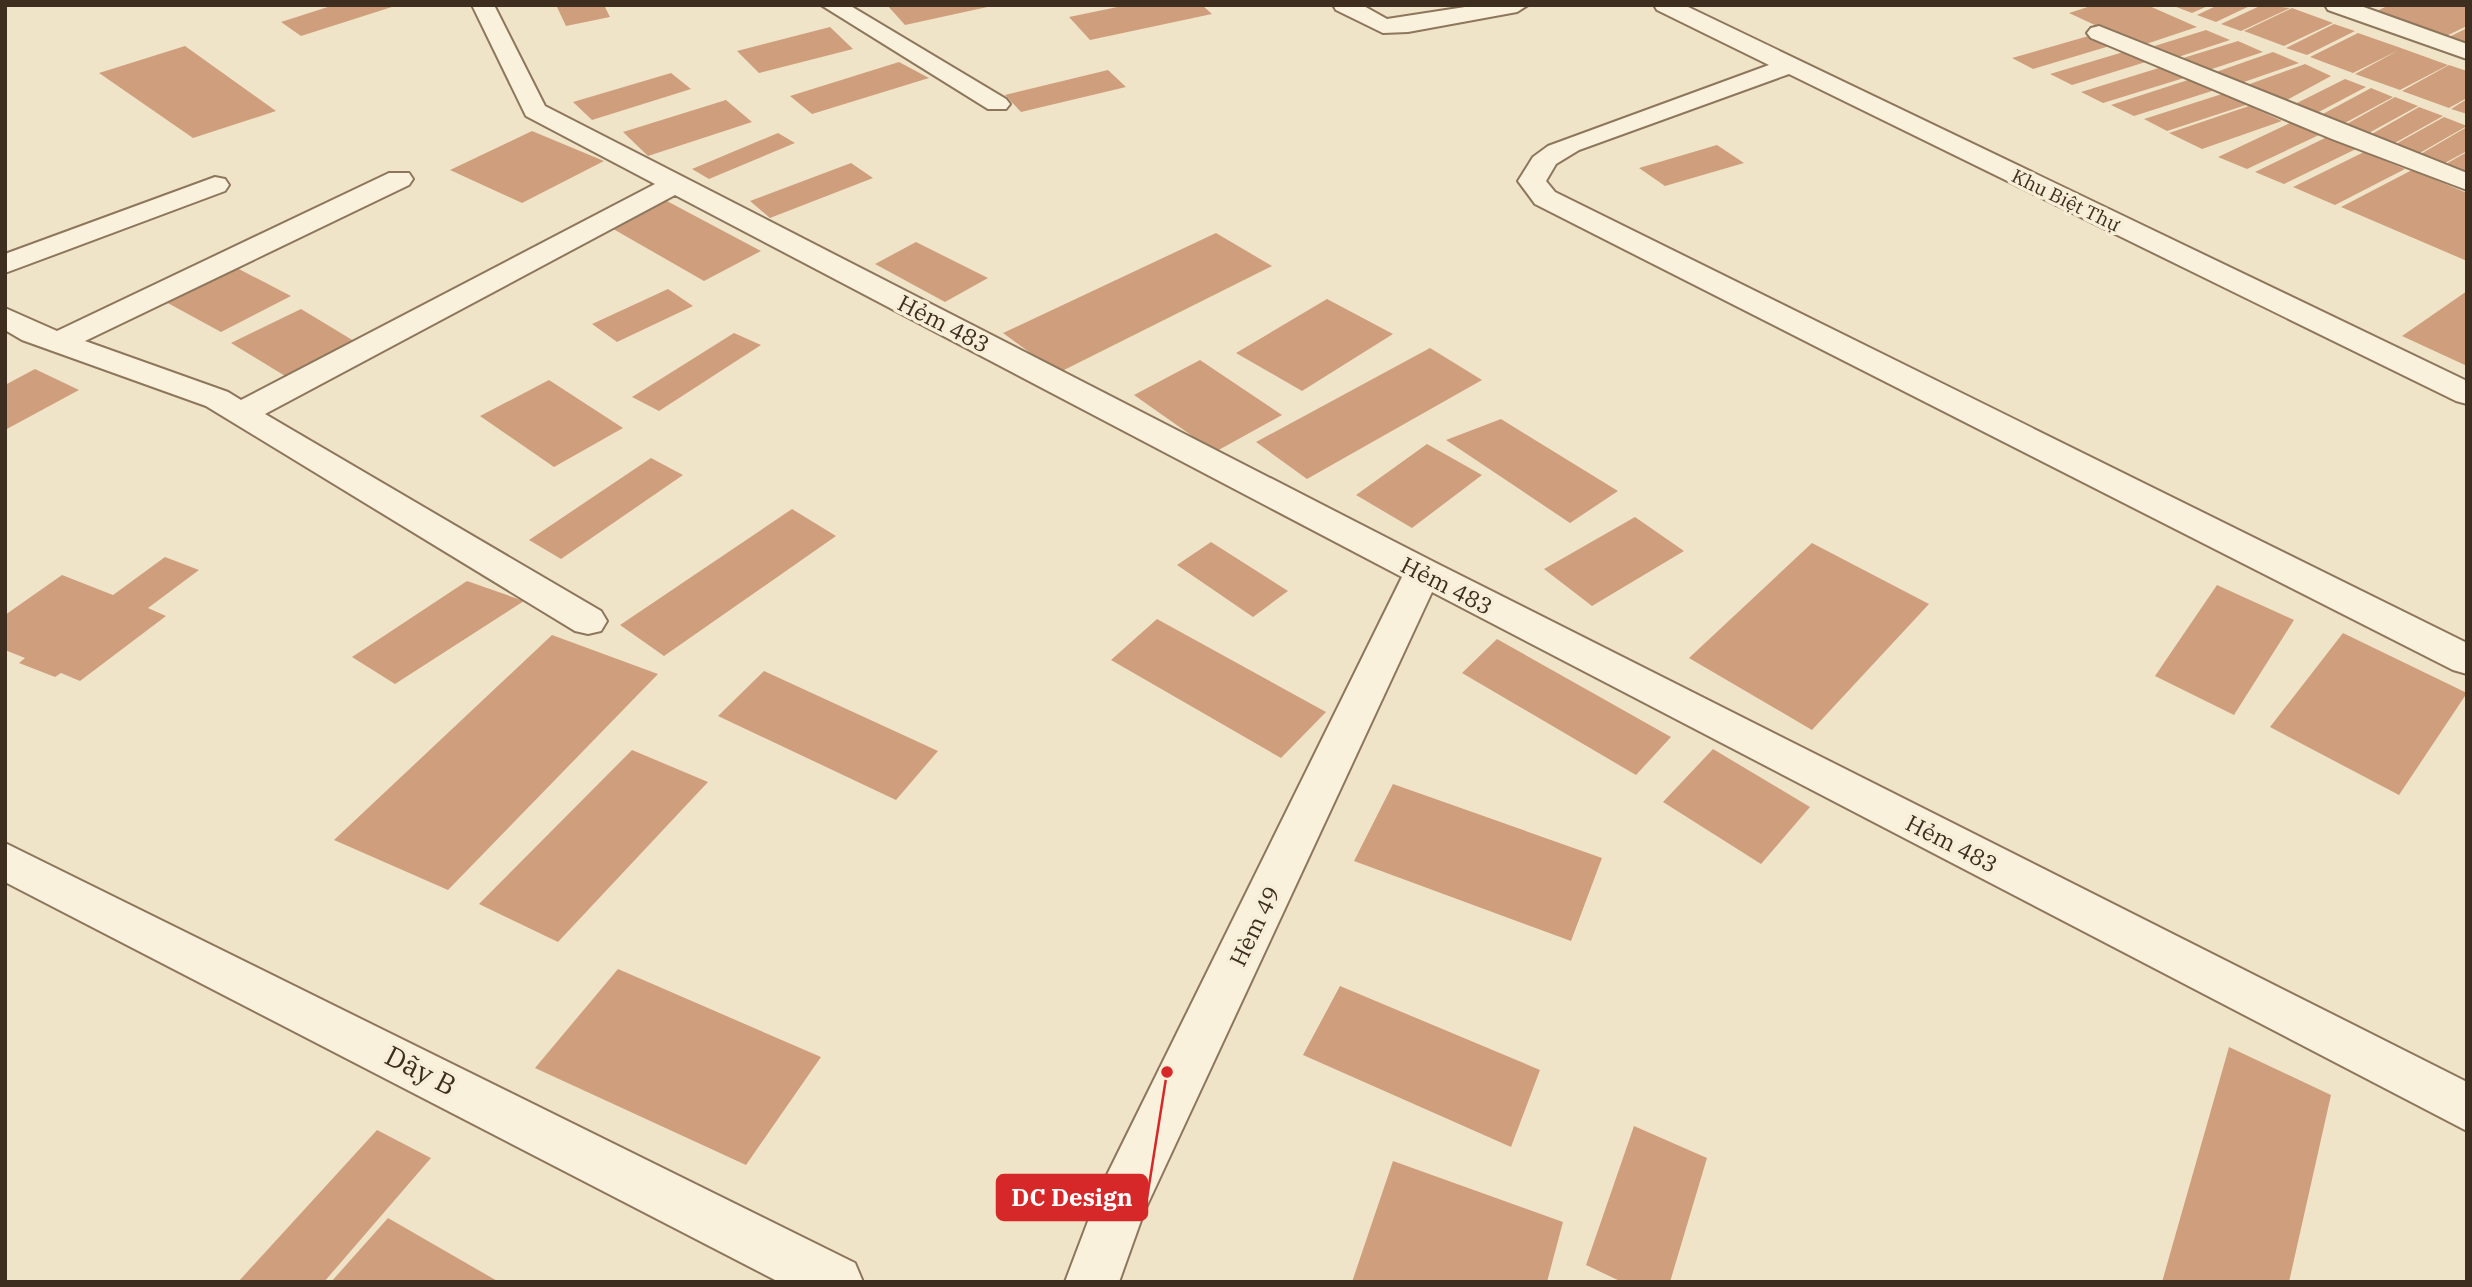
<svg xmlns="http://www.w3.org/2000/svg" width="2472" height="1287" font-family="'IBM Plex Serif',serif">
<style>
.building{fill:#cf9f7d}
.lines{fill:none;stroke-linecap:round;stroke-linejoin:round}
.minor-casing{stroke:#8d765c;stroke-width:4}
.minor{fill:#faf1dc;fill-rule:evenodd}
.labels{text-anchor:middle;dominant-baseline:central;stroke-width:7;stroke-linejoin:round;paint-order:stroke}
.far-street-label{font-size:19px;fill:#3d2e20;stroke:#f7eed8}
.street-label{font-size:23px;fill:#3d2e20;stroke:#f7eed8}
.near-street-label{font-size:28px;fill:#3d2e20;stroke:#f7eed8}
.leader{fill:none;stroke:#d62828;stroke-width:2.5}
.callout-dot{fill:#d62828;stroke:#f7eed8;stroke-width:2.5}
.callout{fill:#d62828;stroke:#d62828;stroke-width:2.5}
.callout-label{font-size:24px;text-anchor:middle;font-weight:bold;fill:#fff}
</style>
<rect width="100%" height="100%" fill="#f0e4c8"/>
<path class="building" d="M334,5H395V6L301,36L281,22Z
M556,5H604L610,17L566,26Z
M887,5H992V6L905,25Z
M1127,5H1202L1212,14L1090,40L1069,17Z
M2094,5H2147L2197,27L2140,46L2069,13Z
M2171,5H2210L2192,13Z
M2218,5H2252L2216,22L2197,15Z
M2262,5L2290,8L2241,31L2221,24Z
M2389,5H2463L2467,7V26L2442,38L2375,12Z
M2292,8L2333,23L2284,46L2244,31Z
M2334,24L2355,31L2307,55L2286,48Z
M830,27L853,49L759,73L737,51Z
M2467,28V47L2445,39Z
M2206,30L2230,40L2172,59L2148,48Z
M2358,33L2401,48L2448,65L2400,90L2355,74L2399,50L2353,73L2310,57Z
M2092,35L2113,45L2033,69L2012,58Z
M2238,41L2263,52L2206,71L2180,59Z
M185,46L276,111L193,138L99,73Z
M2130,50L2152,60L2072,85L2050,74Z
M2273,52L2299,63L2241,83L2216,72Z
M899,62L929,78L812,114L790,96Z
M2305,64L2331,76L2285,101L2247,85Z
M2449,65L2467,71V98L2449,108L2402,91Z
M2162,67L2184,78L2103,103L2081,92Z
M1108,70L1126,87L1021,112L1005,95Z
M671,73L691,89L592,120L573,102Z
M2191,79L2215,90L2134,116L2111,105Z
M2345,79L2366,87L2315,114L2293,105Z
M2371,88L2393,97L2343,124L2321,115Z
M2225,93L2249,104L2167,131L2144,119Z
M2395,97L2418,106L2367,134L2345,125Z
M2467,99V114L2451,109Z
M726,100L752,122L648,156L623,132Z
M2249,106L2282,121L2202,149L2169,133Z
M2419,107L2443,116L2393,144L2370,135Z
M2444,117L2467,126L2418,154L2394,145Z
M2290,123L2319,135L2247,169L2218,157Z
M2467,127V151L2443,164L2419,155Z
M532,131L604,161L522,203L450,170Z
M778,133L795,143L709,179L692,169Z
M2327,137L2356,149L2284,184L2255,172Z
M1717,145L1744,163L1665,186L1639,168Z
M2364,152L2405,169L2335,205L2293,187Z
M2467,152V174L2444,165Z
M851,163L873,178L770,218L750,201Z
M2412,170L2467,193V261L2341,207Z
M665,200L761,251L704,281L608,226Z
M1216,233L1272,266L1058,373L1003,333Z
M916,242L988,278L945,302L875,264Z
M235,267L291,296L221,332L164,301Z
M668,289L693,306L617,342L592,324Z
M2467,291V366L2402,336Z
M1327,299L1393,334L1302,391L1236,353Z
M301,309L359,344L290,379L231,343Z
M734,333L761,345L659,411L632,397Z
M1430,348L1482,380L1307,479L1256,442Z
M1200,360L1282,415L1215,452L1134,395Z
M35,369L79,390L5,430V385Z
M549,380L623,428L554,467L480,416Z
M1501,419L1618,491L1570,523L1446,440Z
M1427,444L1482,475L1412,528L1356,495Z
M651,458L683,475L561,559L529,540Z
M792,509L836,536L664,656L620,625Z
M1635,517L1684,551L1592,606L1544,569Z
M1211,542L1288,591L1253,617L1177,565Z
M1812,543L1929,604L1812,730L1689,658Z
M165,557L199,570L148,608L166,616L80,681L61,673L55,677L19,663L25,658L5,650V615L62,575L113,595Z
M467,581L524,601L395,684L352,657Z
M2217,585L2294,620L2234,715L2155,676Z
M1157,619L1326,712L1281,758L1111,660Z
M2343,633L2467,693L2399,795L2270,727Z
M552,635L658,674L448,890L334,840Z
M1497,639L1671,737L1636,775L1462,673Z
M764,671L938,751L896,800L718,716Z
M1713,749L1810,807L1761,864L1663,802Z
M632,750L708,782L558,942L479,904Z
M1393,784L1602,858L1571,941L1354,861Z
M618,969L821,1057L746,1165L535,1068Z
M1340,986L1540,1070L1511,1147L1303,1055Z
M2229,1047L2331,1095L2289,1282H2162Z
M1634,1126L1707,1158L1670,1282H1622L1586,1265Z
M377,1130L431,1158L324,1282H238Z
M1393,1161L1563,1222L1547,1282H1352Z
M388,1218L499,1282H331Z"/>
<g class="lines">
<g class="minor-casing">
<path id="minor" d="M472,5H494L545,106L1436,563L2467,1082V1131L1432,592L1144,1212L1119,1282H1065L1101,1187L1402,577L675,195L265,414L601,611L607,621L601,631L588,634L575,631L206,406L22,340L5,330V308L57,331L389,173H409L413,179L409,185L85,341L228,392L241,400L655,184L526,116Z
M821,5H849L1006,99L1010,104L1006,109H988Z
M1333,5H1362L1387,19L1478,5H1528L1517,12L1408,32L1383,33L1336,10Z
M1654,5H1684L2467,381V404L2456,401L1789,74L1579,150L1556,164L1546,181L1555,192L2467,643V674L2453,670L1535,204L1518,181L1533,157L1548,146L1769,65L1657,10Z
M2325,5H2358L2467,44V59L2328,10Z
M2099,26L2467,173V190L2332,139L2091,38L2087,33L2091,28Z
M215,177L225,179L229,185L225,191L5,273V254Z
M5,843L855,1263L863,1282H779L5,882Z"/>
</g>
<use href="#minor" class="minor"/>
</g>
<g class="labels">
<g class="far-street-label">
<text transform="translate(2066 200) rotate(26)">Khu Biệt Thự</text>
</g>
<g class="street-label">
<text transform="translate(944 323) rotate(27)">Hẻm 483</text>
<text transform="translate(1447 585) rotate(27)">Hẻm 483</text>
<text transform="translate(1952 843) rotate(27)">Hẻm 483</text>
<text transform="translate(1254 926) rotate(-64)">Hèm 49</text>
</g>
<g class="near-street-label">
<text transform="translate(421 1070) rotate(27)">Dãy B</text>
</g>
</g>
<path class="leader" d="M1167 1072L1147 1198"/>
<circle class="callout-dot" cx="1167" cy="1072" r="7"/>
<rect class="callout" x="997" y="1175" width="150" height="45" rx="7"/>
<g class="callout-label">
<text x="1072" y="1206">DC Design</text>
</g>
<rect width="2472" height="1287" fill="none" stroke="#3d2e20" stroke-width="14"/>
</svg>
